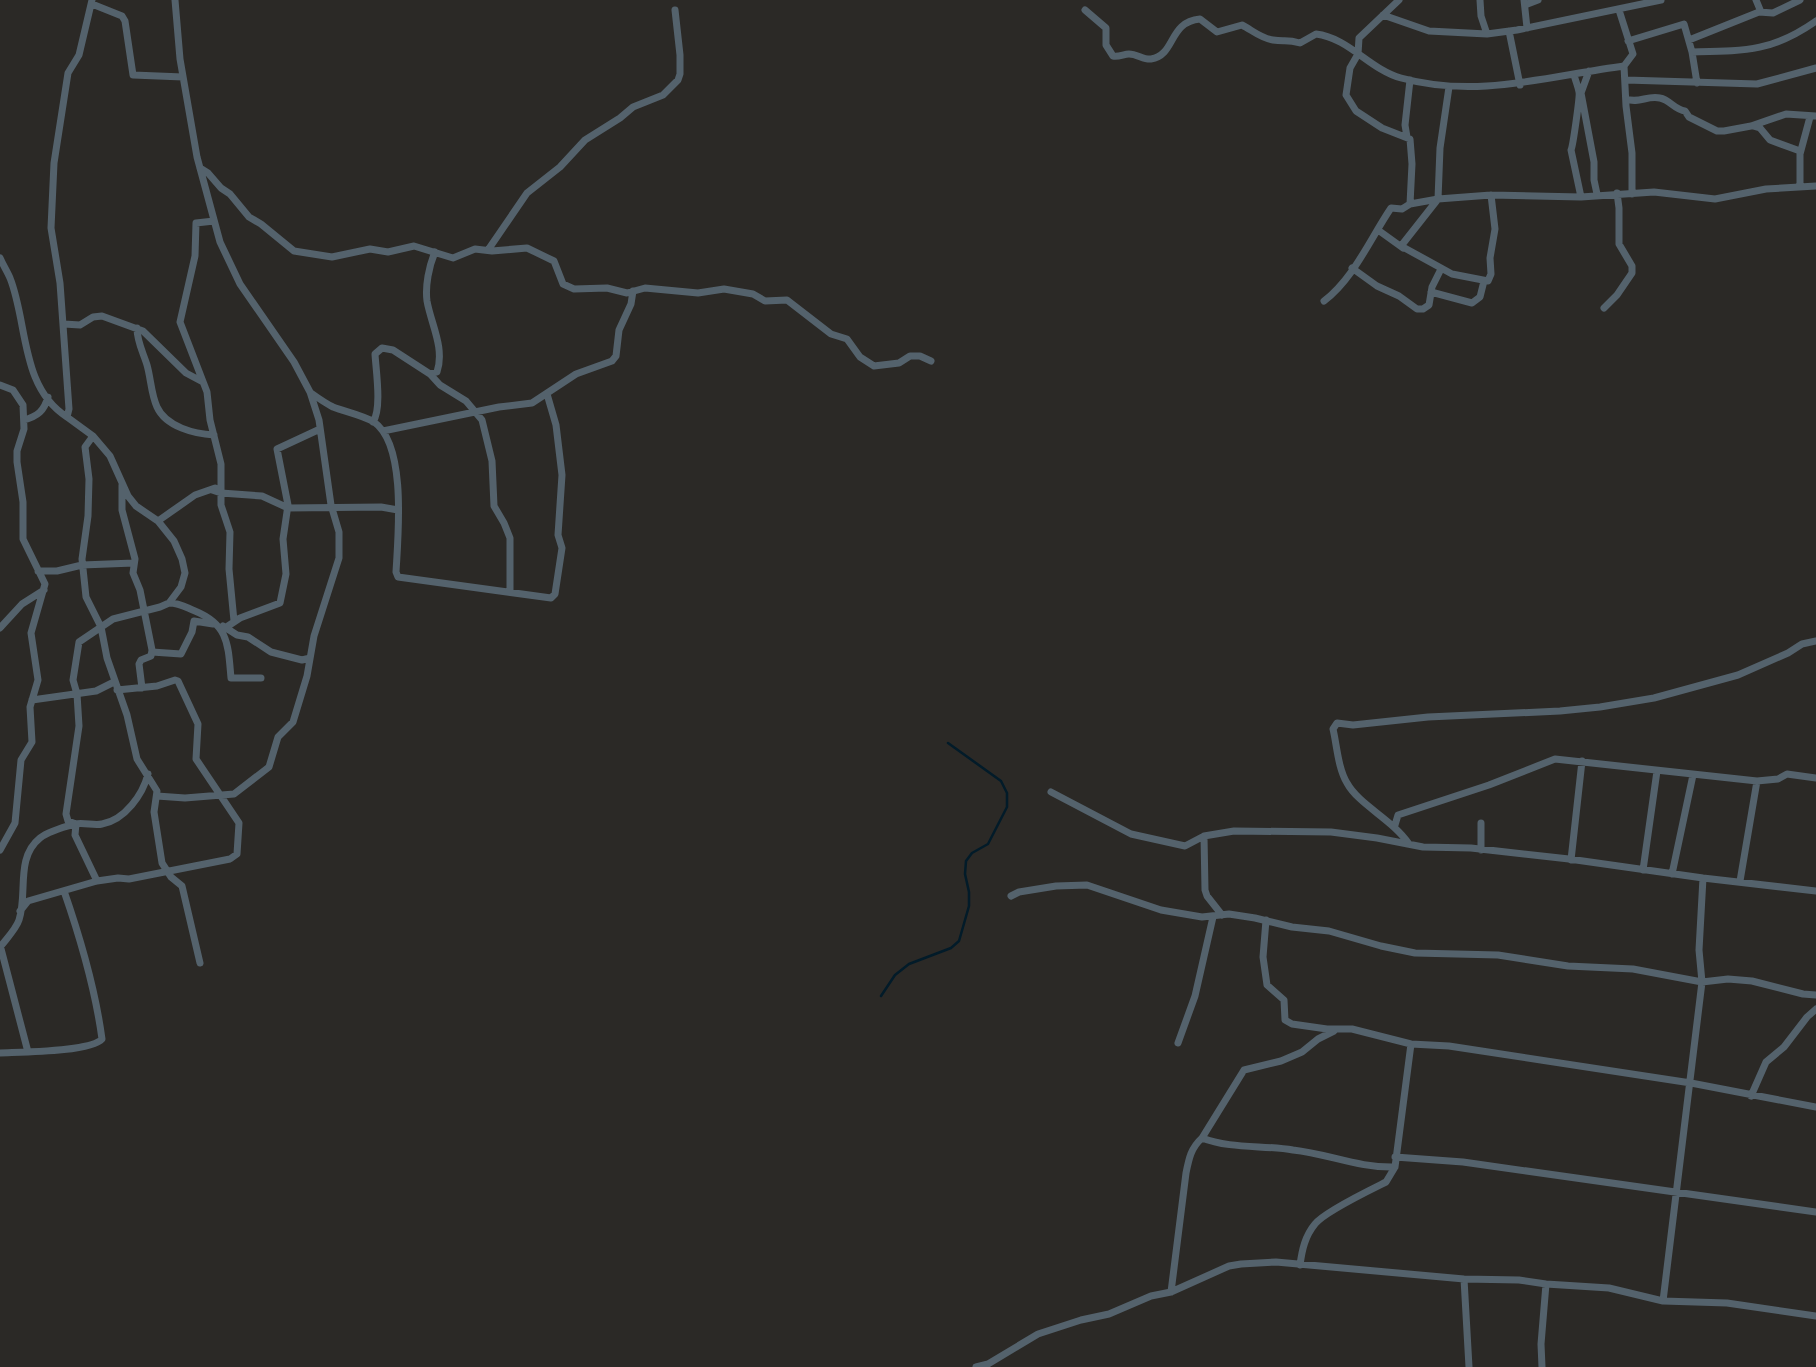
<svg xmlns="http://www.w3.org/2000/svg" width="1816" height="1367" font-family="'Space Grotesk',sans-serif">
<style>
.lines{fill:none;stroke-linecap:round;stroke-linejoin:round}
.stream{stroke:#021b29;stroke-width:2.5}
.street{stroke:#54626c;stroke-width:7}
</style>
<rect width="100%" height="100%" fill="#2b2926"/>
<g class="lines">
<path class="stream" d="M881,996L895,975L909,964L951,948L959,941L969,906V892L965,874L966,861L972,853L988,844L1007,807V793L1001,781L948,743"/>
<path class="street" d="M92,0L79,55L68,73L54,163L51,228L60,283L69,409L67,417L93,436L110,456L128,496L136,506L158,521L174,541L182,559L185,573L181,587L169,603L160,607L113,619L79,642L73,680L77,694L79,726L66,814L68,821L76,824L75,835L97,881
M1399,0L1359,38L1358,54L1350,68L1346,95L1356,111L1382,128L1410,139L1412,164L1410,204
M1480,0L1481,16L1487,34
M1524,0L1527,28
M1756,0L1761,12
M92,4L122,16L125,21L133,75L183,77
M1525,5L1538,0
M1085,10L1106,28V45L1113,56C1119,57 1124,54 1129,54C1137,54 1144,60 1151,59C1176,55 1168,22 1200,19L1217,32L1242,25C1252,30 1260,38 1273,40C1285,42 1286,39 1300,43L1316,34C1349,38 1369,69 1401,78C1478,99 1548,76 1624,66L1633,54L1619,10
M1383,15L1429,31L1487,34L1517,30L1661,0
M1509,31L1520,85
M1689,40L1759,12L1773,13L1800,0
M1628,41L1684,24L1692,52L1697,83
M1692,52C1744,51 1772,52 1816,21
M1624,66L1626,106L1632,153V194
M1589,71L1581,93L1594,162V180L1597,194
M1574,74C1575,80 1578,86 1579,92C1580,96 1573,146 1571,150L1581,197
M1626,80L1757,84L1816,68
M1626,99C1639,104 1647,95 1660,98C1670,100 1675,110 1685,111L1689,117L1717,131H1724L1751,126L1786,114L1816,116
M1753,126L1760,128L1770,140L1800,151
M1407,137L1405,125L1410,80
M200,168L208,173L221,188L230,194L249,217L261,224L294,251L332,257L370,249L388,252L414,246L453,258L475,249L492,251L527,248L554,261L563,284L574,289L607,288L627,293L645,288L698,293L724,289L753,294L765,301L787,300L831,334L847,339L860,357L874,366L899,363L910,356H920L931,361
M1800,187V154L1810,117
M214,221L196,223L195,256L180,322L207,392L210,420L221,464V505L230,532L229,569L234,621
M1378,230L1403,248L1401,246L1452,274L1488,281L1491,274L1490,258L1495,229L1491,195
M1401,246L1438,199L1440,148L1449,87
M488,250L527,193L560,167L585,140L620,118L633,107L663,95L678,80L680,74V55L675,10
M0,258C3,265 7,271 10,278C28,323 20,387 67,417
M1352,268L1377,286L1399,296L1417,309H1423L1429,305L1432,287L1441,269
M1431,292L1472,303L1480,297L1484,281
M1324,301C1354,278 1370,239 1391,208L1402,209L1410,204L1438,199L1491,195L1581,197L1654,192L1715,199L1766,189L1816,186
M1604,308L1617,295L1632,273V266L1619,244V208L1617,193
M64,324L80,325L93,317L102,316L143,331L186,373L201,381
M137,328C137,342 143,352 147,365C151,379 151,394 157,407C166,427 195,434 214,435
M430,374L437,372C445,348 431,324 427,301C425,286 429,266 435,252
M0,385L13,390L23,405L24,429L17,451V462L23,502V539L45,584L31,633L38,680L30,707L32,742L21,760L15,823L0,850
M311,393C318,398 325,403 333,407C346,412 362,415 374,422C407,445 398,536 396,572L398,577L551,598L555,594L562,548L558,535L562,475L556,425L547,394
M24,420C38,416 44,411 48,397
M373,422C382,409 376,371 375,354L382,348L393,350L430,374L440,385L466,401L482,420L492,461L494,506L504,523L510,538V592
M383,431L499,407L532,403L576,374L612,361L616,356L619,330L631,304L633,291
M93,436L85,447L89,479L88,516L82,559L86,597L101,627L107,658L127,715L137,759L157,791L154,812L162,863L171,877L182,886L200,963
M122,485V510L135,559L133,573L140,590L152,650L151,656L141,660L139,664L142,688
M212,490L221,493L262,496L288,508L381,507L398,510
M158,521L195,495L215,488
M38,571H57L82,565L134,563
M169,603C180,603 185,607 195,611C229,625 228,645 231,678H261
M223,626L237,635L248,637L271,652L302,660L310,658
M0,628L22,604L44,590
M222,630L240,618L280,603L286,574L283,539L288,505L277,449L320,429
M152,652L181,654L192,632L194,621L213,624
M32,700L96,691L114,682
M1051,792L1131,834L1185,846L1204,836L1234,831L1331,832L1377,838L1423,847L1471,848L1569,859L1703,878L1816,891
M157,796L185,798L234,794L269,767L278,737L293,722L307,676L314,636L339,558V532L331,505L319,420L310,392L294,362L240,284L220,242L197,157L180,59L175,0
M1395,825L1398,815L1489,785L1555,759L1757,781L1778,779L1787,774L1816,778
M1204,836L1205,890L1207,896L1222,915
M1409,844C1392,819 1359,805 1347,783C1338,768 1337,746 1333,729L1337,723L1353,725L1428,717L1560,711L1600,707L1654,698L1738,675L1788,653L1802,644L1816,641
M1481,850V823
M1571,860L1582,761
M1643,870L1657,771
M1672,874L1693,775
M1740,881L1757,781
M1011,896L1019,892L1056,886L1087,885L1161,910L1202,917L1229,914L1255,918L1292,927L1329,931L1381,946L1415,953L1498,955L1568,966L1633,969L1702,982L1728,979L1752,981L1803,994L1816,995
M20,911L28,901L97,881L118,878L129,879L230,859L237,854L239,823L196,759L198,724L178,681L175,680L157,686L117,690
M1266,920L1263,957L1267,985L1284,1000L1285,1020L1292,1024L1327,1029H1352L1411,1044L1449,1046L1691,1083L1816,1107
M0,945L28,1052
M1,946C7,938 16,929 19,920C28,893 15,858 40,838C49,831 64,827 75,824C84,822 94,826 102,824C125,820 143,794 148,774
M1178,1043L1195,996L1213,917
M0,1053C20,1052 91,1052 102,1039C95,987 81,940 64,891
M1751,1096L1766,1062L1784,1047L1807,1017L1816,1009
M1202,1138C1230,1149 1263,1145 1293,1150C1329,1154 1358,1168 1395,1167
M1395,1157L1463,1162L1816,1212
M1300,1265C1302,1250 1305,1236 1315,1224C1324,1212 1370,1190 1386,1182L1395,1167L1411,1044
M1464,1279L1469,1367
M1171,1292L1186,1173C1189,1158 1191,1148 1202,1138L1244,1070L1281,1061L1302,1052L1318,1039L1334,1031
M1663,1301L1702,982L1699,950L1703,878
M976,1367L988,1364L1038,1334L1081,1320L1109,1314L1151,1296L1171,1292L1229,1266L1241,1264L1276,1262L1464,1279L1519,1280L1546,1284L1609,1288L1663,1301L1727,1303L1816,1316
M1542,1367L1541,1344L1546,1284"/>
</g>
</svg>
